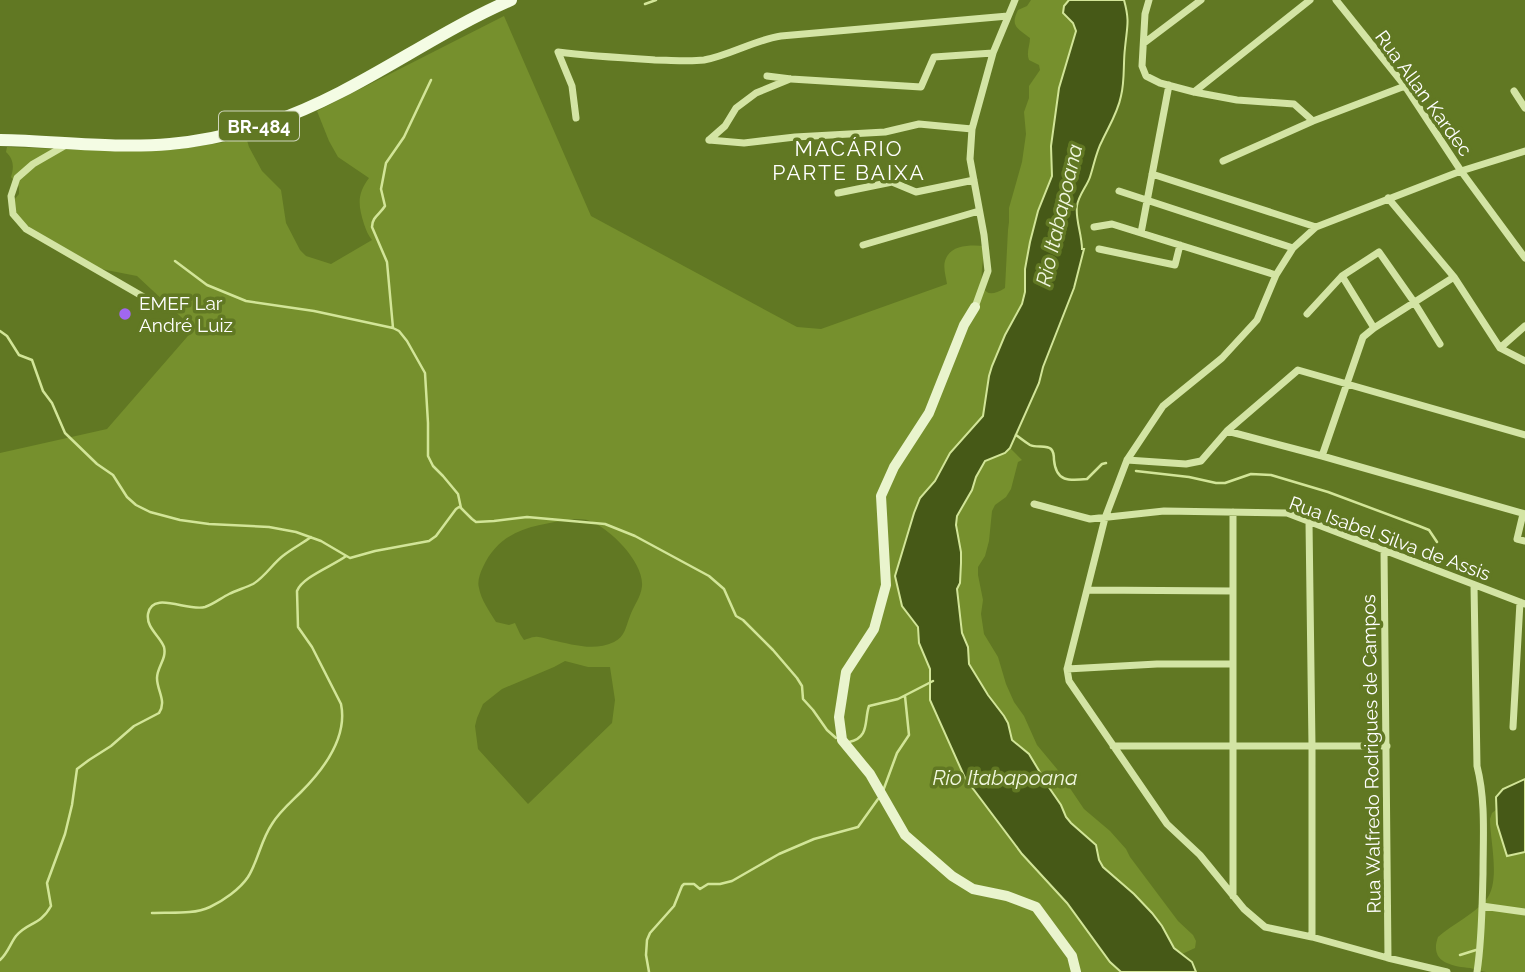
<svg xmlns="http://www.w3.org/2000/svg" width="1525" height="972" font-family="Raleway,sans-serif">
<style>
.green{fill:#76902d;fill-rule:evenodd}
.water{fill:#465917;stroke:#d2e598;stroke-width:2}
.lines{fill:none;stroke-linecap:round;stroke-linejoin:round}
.stream{stroke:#d2e598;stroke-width:2.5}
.street{stroke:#d3e4a4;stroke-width:7}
.secondary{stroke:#e9f4cd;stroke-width:10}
.primary{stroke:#f4fce4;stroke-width:12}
.poi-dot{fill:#a167ef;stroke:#617823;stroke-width:2.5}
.labels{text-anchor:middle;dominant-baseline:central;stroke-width:7;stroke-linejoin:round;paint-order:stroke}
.shield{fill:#617823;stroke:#d0d6bd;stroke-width:2}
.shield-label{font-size:18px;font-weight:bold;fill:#fff}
.street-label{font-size:19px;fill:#fff;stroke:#617823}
.poi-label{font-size:19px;fill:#fff;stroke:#617823;text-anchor:start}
.neighbourhood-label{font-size:21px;letter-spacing:2px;fill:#fff;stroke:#617823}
.water-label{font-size:21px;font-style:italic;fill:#f1f7df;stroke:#617823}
</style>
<rect width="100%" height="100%" fill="#617823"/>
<path class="green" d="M1031,0H1069L1064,6L1066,18L1073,23L1076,31L1059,88L1051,146L1052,176L1038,211L1030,242L1025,269V292L1022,304L1005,335L992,366L989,376L983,416L950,453L935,481L920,498L914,513L895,576L902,606L918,627L919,643L930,669V700L965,778L1022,854L1067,903L1110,962L1121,972H0V453L107,429L194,329L137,276L101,269L16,219L14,200L19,194V187L11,177C14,168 14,159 6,152L7,147L87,150H172L220,143L246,137L249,147L262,171L281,190L286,223L300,250L306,256L331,264L372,240C368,235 366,230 364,224C358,205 357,194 369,178L338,157L329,141L317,111L504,16L591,216L797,327L821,329L947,284C946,277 943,268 945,261C950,244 971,245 985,246C983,262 972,309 1005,288L1008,230L1009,222V208L1022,162L1026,134L1024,112L1029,98V86L1040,70L1039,65L1029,60C1026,53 1030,45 1030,38C1017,28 1010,26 1018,10L1027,6ZM574,519C579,519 585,519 590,521C611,529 644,563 642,586C641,597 634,605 630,616C626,626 625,637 614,642C593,652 572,644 551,640C546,639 539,636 535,637C531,637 528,639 524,640L520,634L515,623L509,625L496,622C490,612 481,600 479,588C477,582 480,573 483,567C501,528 536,525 574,519ZM565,661L588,667H610L615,700L612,723L528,804L478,749L475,726L477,718L483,704L502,689L554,667Z
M1010,448L1022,460L1018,462L1011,489L1006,497L995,505L992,511L989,541L985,556L978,567V575L983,600L981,614L984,634L998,657L1006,684L1014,702L1024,716L1037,745L1057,769L1084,809L1110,831L1126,849L1130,857L1178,921L1193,935L1196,941L1195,948L1182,954C1167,943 1165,927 1153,914C1138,897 1120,882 1103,867L1099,860L1096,845L1071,823L1066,817L1061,805L1050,789L1029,754L1012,740L1004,716L974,673L969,664L968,647L962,633L957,589L961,571V552L956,525L957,516L972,490L976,477L986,461L1005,453Z
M1497,809L1498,824L1507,856L1525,852V972C1512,972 1499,972 1486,972C1480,971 1475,969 1470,968C1451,966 1429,962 1438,937C1453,924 1473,915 1486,900C1501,882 1490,841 1490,819L1492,813Z"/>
<path class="water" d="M1069,0H1124C1130,22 1127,26 1125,48C1123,64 1125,80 1121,96C1118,112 1109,126 1102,141C1096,152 1094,165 1090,177C1087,186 1078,196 1077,206C1075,218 1082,235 1082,249H1084L1074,288L1043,367L1039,383L1010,448L1005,453L985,461L976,477L972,490L957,516L956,525L961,552V563L960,583L957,589L962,633L968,647L969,664L988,695L1004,716L1008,723L1012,740L1029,754L1050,789L1061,805L1066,817L1071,823L1096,845L1099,860L1103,867L1134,894L1152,913L1162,926L1174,948L1192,962L1196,972H1121L1110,962L1067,903L1022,854L965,778L930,700V669L919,643L918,627L902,606L895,576L914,513L920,498L935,481L950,453L983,416L989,376L992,366L1005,335L1022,304L1025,292V269L1030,242L1038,211L1052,176L1051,146L1059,88L1076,31L1073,23L1063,13L1064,6Z
M1525,779V852L1507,856L1497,824L1496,797L1503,789Z"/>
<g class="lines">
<path class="stream" d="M645,4L656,0
M175,261L207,285L246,301L314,311L393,328L399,331L407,341L425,373L428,423V456L433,466L443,476L458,494L461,508L472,519L476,522L494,521L527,517L605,524L635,536L709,576L724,589L736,616L743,620L773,650L797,678L802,686L803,699L813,710L827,730L836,738
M393,328L387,262L372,227C372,217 380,214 385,206L381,189L386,163L404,137L431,80
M0,331L7,336L19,355L32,360L43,391L52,403L65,433L97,464L113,475L127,497L136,505L150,512L180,520L209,524L269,527L296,532L321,541L350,558L375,551L429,541L436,536L456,509L459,507L461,508
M1016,435C1020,438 1025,442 1030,445C1036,448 1047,445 1051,449C1054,452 1054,457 1054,460C1056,482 1069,481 1087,479L1102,464L1106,463
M1136,471L1189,477L1216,483H1225L1251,474L1271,475L1328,492L1419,526L1429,530L1437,542
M849,742C870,738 864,720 869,706L898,699L933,681
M883,791L897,753L909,735L905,696
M152,913C170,912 193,915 210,907C223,901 240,889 248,877C258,861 261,840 272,824C279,812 291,802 301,792C324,769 348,738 341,704L312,647L298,627L297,591C302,577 333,566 346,556
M1460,955L1476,950
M0,960C8,953 10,944 16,936C27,922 40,926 51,906L47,883L65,834L72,805L77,769L89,760L111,746L134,726L159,713C167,701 157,691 157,678C157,667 167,659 164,647C160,636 146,628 148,614C152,590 188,612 205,607C214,604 221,598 229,594C237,590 245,588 253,584C265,577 273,563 284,555C293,548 303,543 311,537
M649,972L646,955L647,940L650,933L674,906L682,886L684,884H694L700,889L708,884H720L732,881L779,854L814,839L858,827L878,799"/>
<path class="street" d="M1149,0L1145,14L1142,66L1146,76L1160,83L1194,92L1237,100L1294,104L1313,121
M1336,0L1405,86L1461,171L1525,258
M1144,43L1201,0
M767,76L791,79L921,87L934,57L993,53
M1514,91L1525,108
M1194,92L1310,0
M576,118L572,86L558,52C590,56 623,58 655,60C671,60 688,62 704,60C731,55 754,40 781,36L1008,16
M709,140L744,143L795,137L885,132L919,124L972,129
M709,140L725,126L736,108L756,93L790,79
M66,145L33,164L17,178L11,196L13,214L26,229L161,307
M1223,161L1313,121L1405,86
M1152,174L1316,227
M1119,191L1293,248
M838,193L892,182L916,192L974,180
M1388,198L1454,277L1500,348L1525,361
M1094,227L1112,224L1276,275
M1141,233L1169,85
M863,245L979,211
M1099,249L1175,265L1180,245
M1342,276L1374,328
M975,307L988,271L984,235L970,159L972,129L993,53L1015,0
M1307,314L1342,276L1379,252L1414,302L1440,344
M1500,348L1525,326
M1227,431L1322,456L1525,514
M1322,456L1363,337L1374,328L1454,277
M1127,460L1186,464L1201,461L1227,431L1298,370L1525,435
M1034,504L1090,519L1164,511L1287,513L1525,604
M1233,512V896
M1523,514L1517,539L1525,541
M1309,522L1312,746V937
M1384,550L1388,958
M1474,585L1477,766C1486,801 1483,839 1483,874C1482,907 1482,940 1477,972
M1087,590L1233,591
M1067,669L1157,664H1233
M1513,727L1520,602
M1113,746H1387
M1482,906L1525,912
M1447,972L1388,958L1312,937L1265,927L1244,909L1200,855L1167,824L1069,681L1067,669L1105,518L1127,460L1163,406L1222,358L1257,320L1276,275L1293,248L1316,227L1461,171L1525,151"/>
<path class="secondary" d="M975,307L964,325L929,413L894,467L881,496L886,585L874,629L846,672L839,717L842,740L870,774L905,835L952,876L973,889L1007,896L1036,907L1072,956L1076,972"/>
<path class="primary" d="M0,140C57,141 114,149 170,144C203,141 238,133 269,123C356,94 428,36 511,0"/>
</g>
<circle class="poi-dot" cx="125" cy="314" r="7"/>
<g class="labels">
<rect class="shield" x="219" y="111.5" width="80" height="29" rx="5"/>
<g class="shield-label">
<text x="259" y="126">BR-484</text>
</g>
<g class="street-label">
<text transform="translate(1424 93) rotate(54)">Rua Allan Kardec</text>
<text transform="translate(1390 538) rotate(20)">Rua Isabel Silva de Assis</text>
<text transform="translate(1371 754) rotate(-91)">Rua Walfredo Rodrigues de Campos</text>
</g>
<g class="poi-label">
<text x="139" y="303">EMEF Lar<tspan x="139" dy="22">André Luiz</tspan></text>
</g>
<g class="neighbourhood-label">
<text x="849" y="148">MACÁRIO<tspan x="849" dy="24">PARTE BAIXA</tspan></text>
</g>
<g class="water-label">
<text transform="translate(1059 215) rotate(-77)">Rio Itabapoana</text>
<text x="1005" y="777">Rio Itabapoana</text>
</g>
</g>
</svg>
